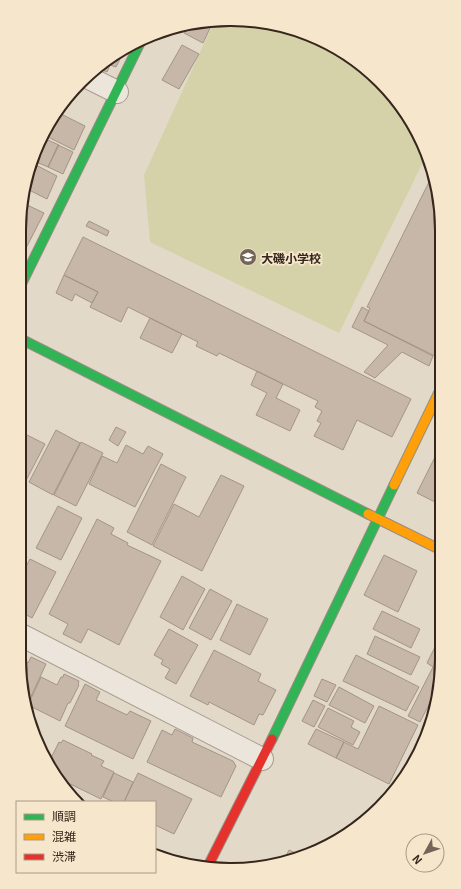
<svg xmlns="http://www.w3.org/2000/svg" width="461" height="889" font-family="Georgia,'Noto Sans JP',serif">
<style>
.green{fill:#d5d2a9}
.building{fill:#c7b7a9;stroke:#a39488}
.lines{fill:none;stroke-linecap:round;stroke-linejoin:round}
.street-casing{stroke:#a89e92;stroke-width:24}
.fast-casing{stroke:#978e82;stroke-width:11}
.slow-casing{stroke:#978e82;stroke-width:11}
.jam-casing{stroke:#978e82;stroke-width:11}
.street{stroke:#ebe5db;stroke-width:22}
.fast{stroke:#30b455;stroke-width:9}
.slow{stroke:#ff9f0a;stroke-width:9}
.jam{stroke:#e5322d;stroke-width:9}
.labels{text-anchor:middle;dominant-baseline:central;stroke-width:3.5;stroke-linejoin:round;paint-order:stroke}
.poi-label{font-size:12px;font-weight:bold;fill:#36261b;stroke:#f6e7cc;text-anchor:start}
.rim{fill:none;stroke:#36261b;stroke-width:2}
</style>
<rect width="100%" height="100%" fill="#e3d9c8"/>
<path class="green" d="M245,19L324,41L370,71L406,113L426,150L427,154L339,333L150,242L144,175L213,24Z"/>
<path class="building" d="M212,24L203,43L184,33L187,27Z
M182,45L199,54L179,89L162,80Z
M123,53L116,67L110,65L107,72L98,68Z
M59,113L85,126L74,150L46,136L55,119Z
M51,124L45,136L42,135Z
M41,137L59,145L48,167L34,161Z
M58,145L73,152L63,174L48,167Z
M34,164L57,176L47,199L27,189Z
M432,176L433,177L440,203L441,345L435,356L364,321L370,308L367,307Z
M23,203L44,213L24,252L19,250V217Z
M89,221L109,231L107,236L86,226Z
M83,237L411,399L392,437L357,420L343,450L314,436L321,423L317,421L322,411L315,407L318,401L219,353L217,356L196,346L198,342L128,307L121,322L90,307L98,292L64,275Z
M64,275L98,292L92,303L75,294L72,301L56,293Z
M362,307L369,311L364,321L433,356L429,366L402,352L375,378L364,372L388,345L352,327Z
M150,318L182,334L172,353L140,338Z
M257,371L283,384L276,398L300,410L290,431L256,415L267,393L251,385Z
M116,427L126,432L118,446L109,440Z
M56,430L80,443L53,495L29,482Z
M19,431L45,444L19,494Z
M81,442L103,453L76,506L54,495Z
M126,445L143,454L148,446L163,454L135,507L89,484L102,456L117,463Z
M439,449L441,450V505L417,493Z
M161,464L186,477L152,545L127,532Z
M221,475L244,486L202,571L153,546L174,504L199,517Z
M58,506L82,518L61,560L36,548Z
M97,519L114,528L111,534L128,543L127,545L161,561L119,645L88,629L81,643L63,634L68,624L49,614Z
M19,553L27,557L19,573Z
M384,555L417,571L398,612L364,595Z
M30,559L56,572L32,618L19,611V580Z
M182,576L205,589L183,630L160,617Z
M210,589L232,601L211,640L189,628Z
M237,604L268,619L250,655L220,640Z
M382,611L420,629L411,648L373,629Z
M169,629L198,645L176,684L165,678L170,669L161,664L163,660L154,655Z
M375,636L420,657L411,675L367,654Z
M438,641L441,643L442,672L437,689L420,722L408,716L433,667L427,663Z
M214,650L261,674L258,681L276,690L263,715L259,714L254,725L209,702L208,705L190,696Z
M356,655L419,687L406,711L343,681Z
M31,657L46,664L28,703L26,702L20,667L24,669L27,662L28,663Z
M64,674L79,681L78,684L79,685L70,703H68L60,721L28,705L41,677L57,685L61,677H63Z
M322,679L336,685L327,702L314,696Z
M85,684L100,692L96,700L127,715L130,711L151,721L133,759L65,726Z
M339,687L374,706L365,723L329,705Z
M313,700L325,706L314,727L302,721Z
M379,706L418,725L389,784L336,758L344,742L358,749Z
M328,708L354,721L351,727L360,732L353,745L318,727Z
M29,717L34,720L31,728L30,727Z
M175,729L193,738L192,742L233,761L236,766L221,797L147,762L162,730L172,735Z
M316,729L344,742L336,758L308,744Z
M63,740L92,754L91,755L104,761L101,766L114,772L101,799L58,778L49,762L59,742L61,743Z
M412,757L415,759L402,776Z
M114,773L133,782L124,802H114L103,797Z
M138,773L192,799L174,834L155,825V802H124Z
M59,780L70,786L67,792L63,787Z
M289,850L302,856L284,860Z"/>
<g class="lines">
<g class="street-casing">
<path id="street" d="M87,77L117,92
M19,634L262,759"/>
</g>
<g class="fast-casing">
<path id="fast" d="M19,289L140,43
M19,338L368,514
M272,739L394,485"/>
</g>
<g class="slow-casing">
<path id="slow" d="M394,485L441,388
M368,514L441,550"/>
</g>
<g class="jam-casing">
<path id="jam" d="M208,866L272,739"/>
</g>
<use href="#street" class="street"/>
<use href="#fast" class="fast"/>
<use href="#slow" class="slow"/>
<use href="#jam" class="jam"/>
</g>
<defs>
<g id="school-disc" transform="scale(0.9)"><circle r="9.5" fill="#736558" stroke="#f6e7cc"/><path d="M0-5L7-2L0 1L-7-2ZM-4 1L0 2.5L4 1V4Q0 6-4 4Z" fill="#fff"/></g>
</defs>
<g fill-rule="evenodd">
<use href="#school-disc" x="248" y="257"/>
</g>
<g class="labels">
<g class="poi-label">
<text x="261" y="257">大磯小学校</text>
</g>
</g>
<path d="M0 0H461V889H0ZM230 26H231A204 204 0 0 1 435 230V659A204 204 0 0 1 231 863H230A204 204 0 0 1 26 659V230A204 204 0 0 1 230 26Z" fill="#f6e7cc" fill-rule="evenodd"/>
<path class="rim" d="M230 26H231A204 204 0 0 1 435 230V659A204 204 0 0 1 231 863H230A204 204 0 0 1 26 659V230A204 204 0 0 1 230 26Z"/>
<rect x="16" y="801" width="140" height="72" fill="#f6e7cc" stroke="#a99a85"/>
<rect x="24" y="814" width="20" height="6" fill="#30b455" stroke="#a99a85"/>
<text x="52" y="821" font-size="12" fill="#36261b">順調</text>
<rect x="24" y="834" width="20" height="6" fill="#ff9f0a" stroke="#a99a85"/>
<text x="52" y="841" font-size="12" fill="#36261b">混雑</text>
<rect x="24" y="854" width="20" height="6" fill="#e5322d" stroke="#a99a85"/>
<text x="52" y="861" font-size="12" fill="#36261b">渋滞</text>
<g transform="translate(425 853) rotate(230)"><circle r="19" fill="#f6e7cc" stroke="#a99a85"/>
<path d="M0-3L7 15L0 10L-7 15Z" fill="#736558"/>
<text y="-6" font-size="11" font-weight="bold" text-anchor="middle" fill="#36261b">N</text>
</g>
</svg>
